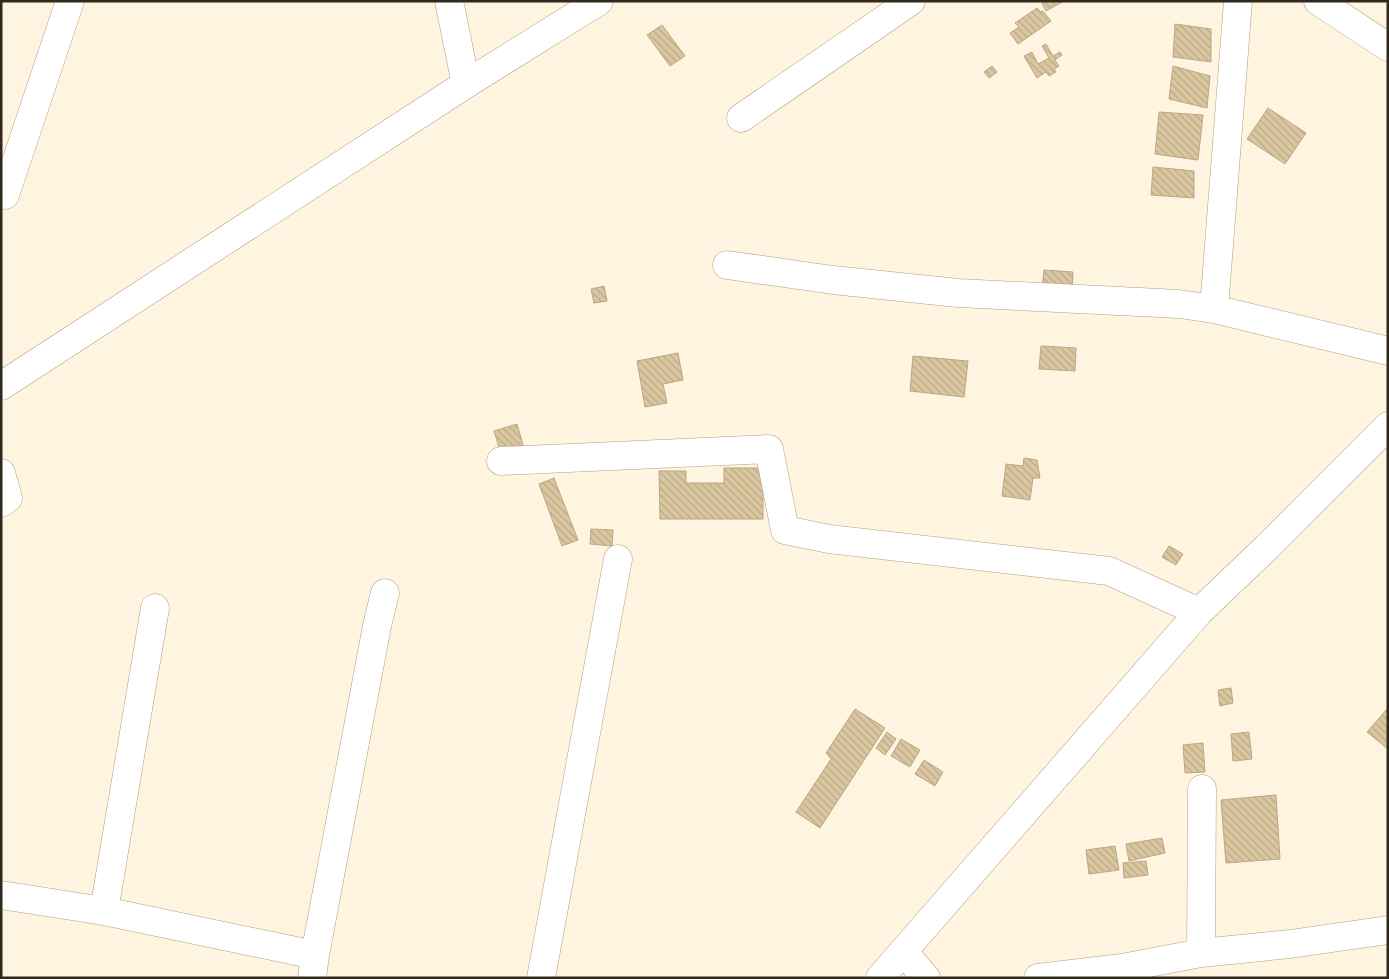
<svg xmlns="http://www.w3.org/2000/svg" width="1389" height="979" font-family="Manrope,sans-serif">
<style>
.building{fill:url(#building-back-hatch);stroke:#b9a888}
.lines{fill:none;stroke-linecap:round;stroke-linejoin:round}
.minor-casing{stroke:#b0a080;stroke-width:29}
.minor{stroke:#fff;stroke-width:28}
</style>
<defs>
<pattern id="building-back-hatch" width="6" height="6" patternUnits="userSpaceOnUse" patternTransform="scale(1.25)"><rect width="6" height="6" fill="#dac69f"/><path d="M-1 5l2 2M0 0l6 6M5-1l2 2" fill="none" stroke="#ba8"/></pattern>
</defs>
<rect width="100%" height="100%" fill="#fff4e0"/>
<path class="building" d="M1041,1H1064L1046,11Z
M1037,8L1041,12L1043,11L1051,21L1018,44L1010,33L1019,27L1015,23Z
M1175,24L1211,29V62L1173,57Z
M662,25L685,56L670,66L647,35Z
M1046,44L1053,56L1060,52L1062,55L1055,60L1059,66L1054,69L1056,72L1049,76L1046,72L1037,78L1024,56L1032,52L1038,64L1049,58L1042,46Z
M992,66L997,72L989,78L984,72Z
M1173,66L1210,76L1207,108L1169,99Z
M1268,108L1306,133L1285,164L1247,139Z
M1159,112L1203,115L1198,160L1155,154Z
M1153,167L1194,171V198L1151,195Z
M1044,270L1073,272L1072,290L1042,289Z
M604,286L607,301L594,303L591,289Z
M1041,346L1076,348L1075,371L1039,369Z
M678,353L683,380L663,384L667,403L645,407L637,361Z
M913,356L968,361L964,397L910,391Z
M517,424L524,448L501,454L494,431Z
M1024,458L1037,460L1040,478H1033L1030,500L1002,496L1006,464L1023,466Z
M724,468H763V519H660L659,471H686V483H724Z
M554,478L578,540L562,546L539,484Z
M591,529L613,530L612,546L590,544Z
M1169,546L1183,554L1176,565L1162,557Z
M1231,688L1233,703L1220,706L1218,690Z
M1388,708V749L1367,732Z
M855,709L885,728L820,828L796,812L831,759L826,753Z
M887,732L896,739L885,755L876,748Z
M1249,732L1252,759L1233,761L1231,734Z
M901,739L920,750L910,767L891,756Z
M1203,743L1205,772L1185,773L1183,745Z
M924,760L943,772L935,786L915,774Z
M1276,795L1280,859L1226,863L1221,800Z
M1162,838L1165,853L1129,861L1126,844Z
M1115,846L1119,870L1089,874L1086,850Z
M1146,861L1148,875L1124,878L1123,863Z"/>
<g class="lines">
<g class="minor-casing">
<path id="minor" d="M449,1L466,84
M1318,1L1388,47
M741,118L911,1
M5,195L70,1
M727,265L833,280L958,293L1179,304L1214,309L1388,351
M1214,309L1238,1
M1,386L466,84L599,1
M501,461L769,449L785,530L829,539L1109,571L1199,612
M1,473L8,498L1,503
M155,608L104,911L315,955L312,978
M1,895L104,911
M903,951L926,978
M1201,953L1202,789
M315,955L377,626L385,593
M541,978L618,559
M880,978L1199,612L1267,547L1388,426
M1038,978L1122,968L1201,953L1290,944L1388,930"/>
</g>
<use href="#minor" class="minor"/>
</g>
<rect width="1389" height="979" fill="none" stroke="#302a1d" stroke-width="5"/>
</svg>
